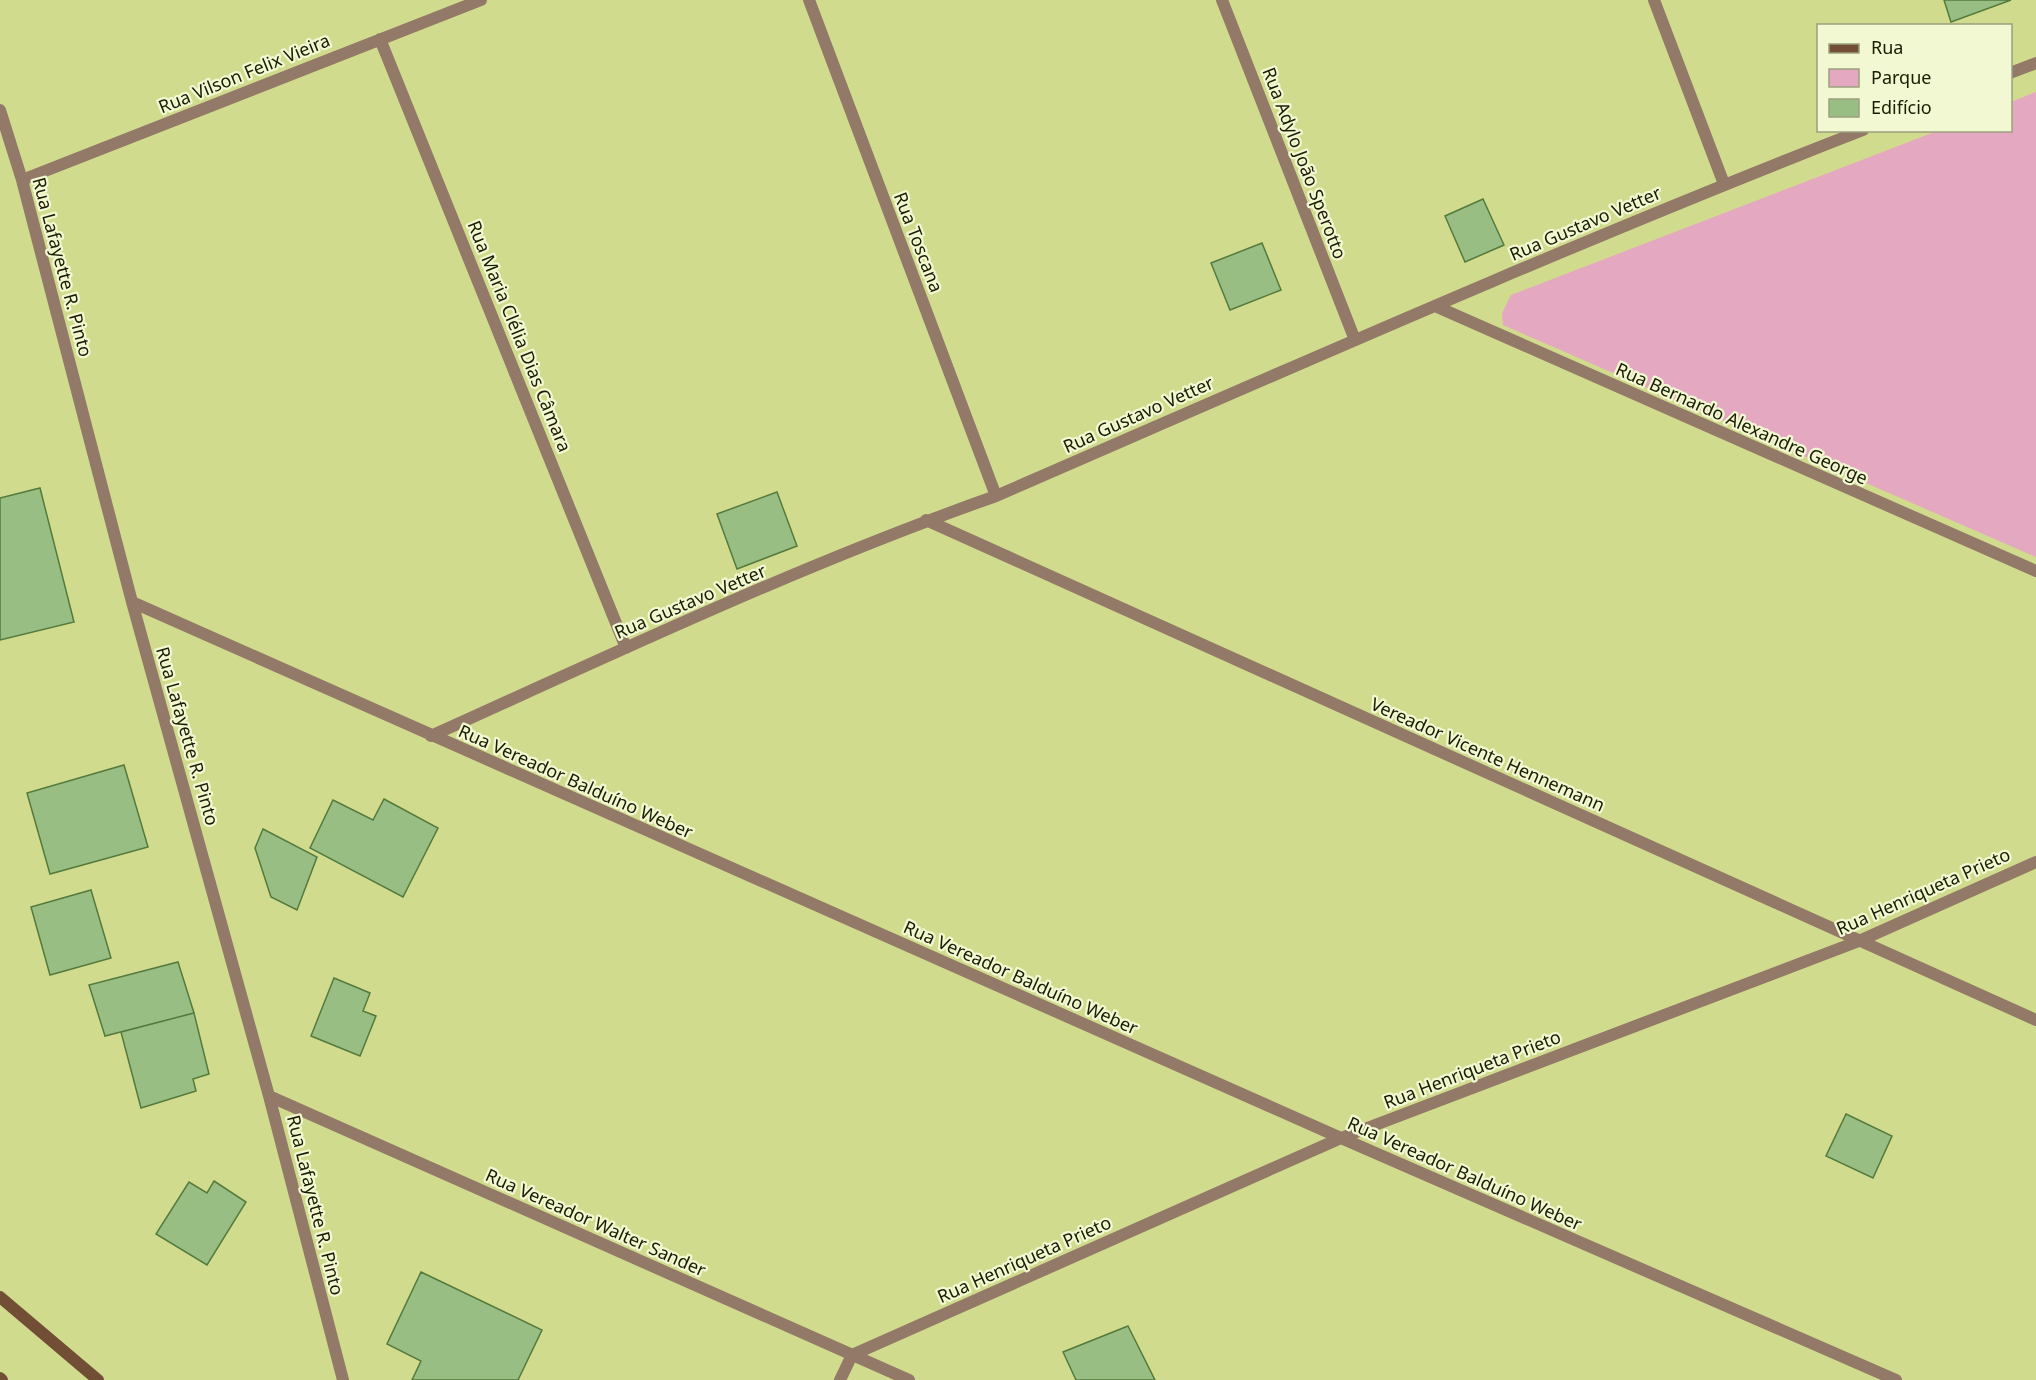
<svg xmlns="http://www.w3.org/2000/svg" width="2036" height="1380" font-family="'Noto Sans',sans-serif">
<style>
.green{fill:#e4a9c0}
.building{fill:#99be84;stroke:#547a3c;stroke-width:1.5}
.lines{fill:none;stroke-linecap:round;stroke-linejoin:round}
.street{stroke:#937968;stroke-width:12}
.secondary{stroke:#724e36;stroke-width:12}
.labels{text-anchor:middle;dominant-baseline:central;stroke-width:4.5;stroke-linejoin:round;paint-order:stroke}
.street-label{font-size:18px;fill:#191c00;stroke:#f2f8d2}
</style>
<rect width="100%" height="100%" fill="#d1db8d"/>
<path class="green" d="M2036,92V557L1503,325L1502,313L1511,295L1937,131L2010,130L2011,102Z"/>
<path class="building" d="M1944,0H2011L1951,22Z
M1483,199L1504,245L1465,262L1445,216Z
M1262,243L1281,290L1230,310L1211,263Z
M40,488L74,622L0,640V498Z
M777,492L797,546L737,569L717,514Z
M124,765L148,847L50,874L27,793Z
M384,799L438,828L403,897L310,848L333,800L373,820Z
M263,829L317,857L297,910L271,897L255,848Z
M91,890L111,958L50,975L31,907Z
M178,962L194,1013L105,1036L89,985Z
M334,978L370,993L363,1011L376,1016L360,1056L311,1036Z
M194,1013L209,1074L193,1079L196,1091L141,1108L121,1032Z
M1846,1114L1892,1136L1873,1178L1826,1156Z
M214,1181L246,1202L207,1265L156,1234L189,1182L207,1193Z
M421,1272L542,1330L518,1380H412L421,1361L387,1344Z
M1128,1326L1155,1380H1076L1063,1352Z"/>
<g class="lines">
<path class="street" d="M809,0L996,496
M1222,0L1355,340
M1654,0L1724,184
M380,39L626,648
M2010,73L2036,63
M0,110L22,180L132,602L269,1096L343,1380
M22,180L481,0
M1435,306L2036,571
M926,520L2036,1020
M132,602L1341,1138L1896,1380
M431,736C617,652 803,564 996,496C1284,371 1570,244 1863,130
M269,1096L909,1380
M840,1380L852,1355L1341,1138L1859,941L2036,862"/>
<path class="secondary" d="M0,1297L98,1380
M0,1378L2,1380"/>
</g>
<g class="labels">
<g class="street-label">
<text transform="translate(244 73) rotate(-22)">Rua Vilson Felix Vieira</text>
<text transform="translate(1305 163) rotate(69)">Rua Adylo João Sperotto</text>
<text transform="translate(1585 223) rotate(-23)">Rua Gustavo Vetter</text>
<text transform="translate(919 242) rotate(69)">Rua Toscana</text>
<text transform="translate(63 267) rotate(75)">Rua Lafayette R. Pinto</text>
<text transform="translate(520 336) rotate(68)">Rua Maria Clélia Dias Câmara</text>
<text transform="translate(1138 414) rotate(-24)">Rua Gustavo Vetter</text>
<text transform="translate(1742 423) rotate(24)">Rua Bernardo Alexandre George</text>
<text transform="translate(690 601) rotate(-23)">Rua Gustavo Vetter</text>
<text transform="translate(188 736) rotate(74)">Rua Lafayette R. Pinto</text>
<text transform="translate(1488 754) rotate(24)">Vereador Vicente Hennemann</text>
<text transform="translate(576 781) rotate(24)">Rua Vereador Balduíno Weber</text>
<text transform="translate(1923 891) rotate(-24)">Rua Henriqueta Prieto</text>
<text transform="translate(1021 977) rotate(24)">Rua Vereador Balduíno Weber</text>
<text transform="translate(1472 1069) rotate(-21)">Rua Henriqueta Prieto</text>
<text transform="translate(1465 1173) rotate(24)">Rua Vereador Balduíno Weber</text>
<text transform="translate(316 1205) rotate(76)">Rua Lafayette R. Pinto</text>
<text transform="translate(596 1222) rotate(24)">Rua Vereador Walter Sander</text>
<text transform="translate(1024 1259) rotate(-24)">Rua Henriqueta Prieto</text>
</g>
</g>
<rect x="1817" y="24" width="195" height="108" fill="#f2f8d2" stroke="#9ba07e" stroke-width="1.5"/>
<rect x="1829" y="44" width="30" height="9" fill="#724e36" stroke="#9ba07e" stroke-width="1.5"/>
<text x="1871" y="54" font-size="18" fill="#191c00">Rua</text>
<rect x="1829" y="69" width="30" height="18" fill="#e4a9c0" stroke="#9ba07e" stroke-width="1.5"/>
<text x="1871" y="84" font-size="18" fill="#191c00">Parque</text>
<rect x="1829" y="99" width="30" height="18" fill="#99be84" stroke="#9ba07e" stroke-width="1.5"/>
<text x="1871" y="114" font-size="18" fill="#191c00">Edifício</text>
</svg>
